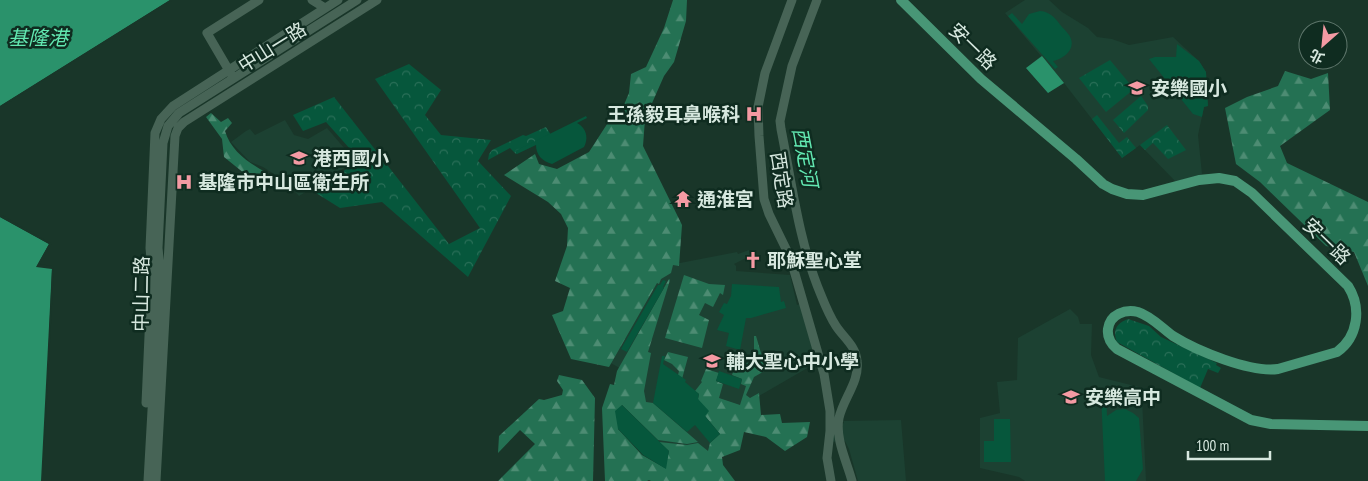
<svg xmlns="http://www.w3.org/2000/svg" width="1368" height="481" font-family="'PT Sans Narrow','Noto Sans TC',sans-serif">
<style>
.built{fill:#1c4132}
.forest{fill:url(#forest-firs)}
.park{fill:url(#park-crowns)}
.garden{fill:#06573c}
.water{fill:#2a926b}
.pier{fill:#193629}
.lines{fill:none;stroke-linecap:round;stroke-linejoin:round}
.tertiary{stroke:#476456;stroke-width:9}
.primary{stroke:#489676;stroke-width:10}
.labels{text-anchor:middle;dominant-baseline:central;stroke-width:5;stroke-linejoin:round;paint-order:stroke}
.street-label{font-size:19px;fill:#d7e8df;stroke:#0f2c20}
.poi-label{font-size:19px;font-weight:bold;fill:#d7e8df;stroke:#0f2c20;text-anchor:start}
.water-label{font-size:20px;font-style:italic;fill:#62e8b1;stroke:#0f2c20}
</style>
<defs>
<pattern id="forest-firs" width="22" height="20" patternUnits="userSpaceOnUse" patternTransform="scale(1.25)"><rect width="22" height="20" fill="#247153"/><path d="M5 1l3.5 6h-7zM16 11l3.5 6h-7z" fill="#4d8c73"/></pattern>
<pattern id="park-crowns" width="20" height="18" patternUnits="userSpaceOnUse" patternTransform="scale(1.25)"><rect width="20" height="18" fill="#06573c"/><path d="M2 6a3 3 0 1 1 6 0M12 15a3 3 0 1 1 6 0" fill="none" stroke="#2a6f58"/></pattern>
</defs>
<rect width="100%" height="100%" fill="#193629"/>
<path class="built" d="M1025,0H1049L1062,12L1088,28L1097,37L1112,39L1129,45L1173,37L1199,61L1206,72L1208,106L1204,107L1198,135L1202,174L1176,182L1140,145L1122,158L1064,83L1048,93L1026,68L1041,56L1005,13Z
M285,120L294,135L308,139L327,128L351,156L353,161L345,166L346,167L299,196L285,181L263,167L250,162L231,142L246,131L250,129L255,135Z
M749,250L750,256L734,264L736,266V271L790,275L797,305L800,304L816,363L752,400L730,443L666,469L630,374L609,362L664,261L680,263L737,252L738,254Z
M1070,309L1078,317L1080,324H1092L1091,355L1099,377L1151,390L1142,399L1146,481H1025L1019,477L980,468V418L1000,413L997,382L1017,380L1018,338Z
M901,420L906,481H858L849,449L845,441L829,442L830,427L844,423L843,421Z"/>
<path class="forest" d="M673,0H687L686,21L674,62L664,76L645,119L643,146L682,225L679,266L673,265L671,273L661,279L659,284L657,283L609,367L571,359L552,315L563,311L570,288L555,281L567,246L568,228L561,214L548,202L504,175L535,154L539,164L557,169L589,152L611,118L623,107L629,93L631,74L646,67L664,28Z
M1285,71L1311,79L1328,73L1330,110L1280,146L1287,163L1368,202V286L1354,252L1326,246L1260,182L1236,164L1225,108L1247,97L1278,86Z
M211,113L221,122L228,118L232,123L225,131C232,155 256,167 276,178L265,192L258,188L255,182L224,157L222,139L206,117Z
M684,275L709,284L725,285L723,295L720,293L713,307L705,303L699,315L709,320L702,348L665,338Z
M669,279L670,280L648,352L651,353L644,391L646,402L653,403L698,442L687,444L658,440L622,405L618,429L642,455L665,468L669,451L659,442L687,445L698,443L708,451L710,443L720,434L705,416L698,399L699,394L695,391L702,382L701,381L706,369L719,373L716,381L723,384L719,398L740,405L746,386L741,384L742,379L732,375L733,372L737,373L738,367L745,369L746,363H754V336H756L766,370L754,377L746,395L750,398L759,393L761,415L780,414L782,423L810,422L807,437L785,451L766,437L744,432L740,450L722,457L723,465L735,481H651L649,480L647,481H605L602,408L610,384L614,385L617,371Z
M668,352L688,357L682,379L678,375L679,371L672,364L664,360Z
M559,375L582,380L595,398L593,481H498L535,444L520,430L498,453L499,436L539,399L544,400L562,395L563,390L557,381Z"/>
<path class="park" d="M1110,60L1134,89L1106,112L1079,78Z
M409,64L441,90L425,115L441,135L491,140L478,161L511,196L468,277L382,202L340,208L316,193L359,159L326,122L303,131L293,115L334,97L449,244L480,228L375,79Z
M1141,96L1148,106V110L1124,133L1113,120Z
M1097,115L1119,143L1127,137L1136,148L1122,158L1092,119Z
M1167,125L1186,150L1168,159L1153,143L1145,150L1140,145Z
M546,127L551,135L516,154L510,148L488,160L489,154L492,150L523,135L526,136Z
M1128,319L1149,326L1161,337L1217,363L1216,365L1221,368L1218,373L1208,369L1200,388L1117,342C1112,330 1117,323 1128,319Z"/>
<path class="garden" d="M1040,11C1051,12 1055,18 1062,27C1065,30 1070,35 1071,39C1075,51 1062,59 1053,61L1058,67L1055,69L1008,16L1012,13L1022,24L1029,14Z
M1177,44L1199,61L1206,72L1208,106L1204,107L1202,117L1193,114L1149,59L1155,57H1176Z
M586,116L587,118L577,123C586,128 589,137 584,147L552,164C542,161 536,155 536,145L517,154L515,151Z
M663,280L666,281L663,287L664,288L627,352L621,349L658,285H660Z
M732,284L779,287L781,302L784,301L786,308L751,318H746L740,350L726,346L729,333L717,330L724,315L719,312L724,303L727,304L731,296Z
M662,356H665L663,364L686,380L685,382L699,394L698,399L709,411L705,416L720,434L710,443L695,425L687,432L653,403Z
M719,371L742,379L739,389L716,381Z
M1101,394H1106L1107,416L1116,410L1125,409L1133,413L1139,418L1143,469L1136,481H1105Z
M622,405L669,451L666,469L643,455L618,429L615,411Z
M994,419H1010L1011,462H984V441H994Z"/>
<path class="water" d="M0,0H170L0,106Z
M1042,56L1064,83L1048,93L1026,68Z
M0,217L49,244L37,266L52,268L41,481H0Z"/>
<path class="pier" d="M170,0H173L0,108V106Z
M0,214L52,244L40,264L52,266L54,268L43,475L52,269L36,267L49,244L0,217Z"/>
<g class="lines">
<path class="tertiary" d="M312,0L325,8
M792,0L765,73L758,107L759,136L764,199L769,214L788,253L793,267L824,374L830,411V431L827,458L831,481
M817,0L792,66L780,121L781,129C792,184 799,243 821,295C825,305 830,317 836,326C843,337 856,346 857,361C860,381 843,399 839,418C835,439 847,462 852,481
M231,74L207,33L259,0
M146,403L152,269L150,248L155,133L161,119L173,106L338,0
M148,481L160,269L158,248L163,143L168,126L179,113L357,0
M156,481L175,136L178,128L184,122L377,0"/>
<path class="primary" d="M901,0L981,79L1076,159L1103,184L1112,189L1127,194L1143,195L1199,180L1219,178L1235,181L1252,193L1348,286C1362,308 1358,337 1337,352L1278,369C1251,373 1197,351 1173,336C1162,328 1151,316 1138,312C1125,309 1110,314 1108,329C1107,337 1110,343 1117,349L1251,420L1271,424L1368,426"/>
</g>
<defs>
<g id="school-bare" transform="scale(1.35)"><path d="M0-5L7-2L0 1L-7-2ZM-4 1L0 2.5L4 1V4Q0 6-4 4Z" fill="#f49aa3" stroke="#0f2c20" stroke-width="2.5" paint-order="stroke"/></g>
<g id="hospital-bare" transform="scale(1.35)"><path d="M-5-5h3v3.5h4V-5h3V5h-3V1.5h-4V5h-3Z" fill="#f49aa3" stroke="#0f2c20" stroke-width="2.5" paint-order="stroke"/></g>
<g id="temple-bare" transform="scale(1.35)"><path d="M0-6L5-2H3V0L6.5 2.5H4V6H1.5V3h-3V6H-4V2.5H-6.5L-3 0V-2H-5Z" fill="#f49aa3" stroke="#0f2c20" stroke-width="2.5" paint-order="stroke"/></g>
<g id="church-bare" transform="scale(1.35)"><path d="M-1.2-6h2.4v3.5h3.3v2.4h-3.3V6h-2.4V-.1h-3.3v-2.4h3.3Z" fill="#f49aa3" stroke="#0f2c20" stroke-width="2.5" paint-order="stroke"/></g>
</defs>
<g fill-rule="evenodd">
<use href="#school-bare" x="1137" y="88"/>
<use href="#hospital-bare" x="754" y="114"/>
<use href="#school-bare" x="299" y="158"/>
<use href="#hospital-bare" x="184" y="182"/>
<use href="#temple-bare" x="683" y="199"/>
<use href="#church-bare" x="753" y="260"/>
<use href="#school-bare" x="712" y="361"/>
<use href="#school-bare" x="1071" y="397"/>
</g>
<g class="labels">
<g class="street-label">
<text transform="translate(973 46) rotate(44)">安一路</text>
<text transform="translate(272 47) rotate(-32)">中山一路</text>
<text transform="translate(782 180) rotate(81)">西定路</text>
<text transform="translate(1327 241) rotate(44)">安一路</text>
<text transform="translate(141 294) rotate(-89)">中山二路</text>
</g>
<g class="poi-label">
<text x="1151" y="88">安樂國小</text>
<text x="740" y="114" text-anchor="end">王孫毅耳鼻喉科</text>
<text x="313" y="158">港西國小</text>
<text x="198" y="182">基隆市中山區衛生所</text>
<text x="697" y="199">通淮宮</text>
<text x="767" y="260">耶穌聖心堂</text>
<text x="726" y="361">輔大聖心中小學</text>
<text x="1085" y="397">安樂高中</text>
</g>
<g class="water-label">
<text x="38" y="38">基隆港</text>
<text transform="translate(805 157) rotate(79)">西定河</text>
</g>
</g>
<g transform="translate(1323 45) rotate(207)"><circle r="24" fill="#0f2c20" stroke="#5f776c"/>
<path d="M0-4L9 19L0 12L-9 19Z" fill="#f49aa3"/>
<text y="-8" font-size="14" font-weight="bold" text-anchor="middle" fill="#d7e8df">北</text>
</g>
<path d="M1188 451v8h82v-8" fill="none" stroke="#d7e8df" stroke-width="2.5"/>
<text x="1196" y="451" font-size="15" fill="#d7e8df" stroke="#0f2c20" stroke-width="4" paint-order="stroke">100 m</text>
</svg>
